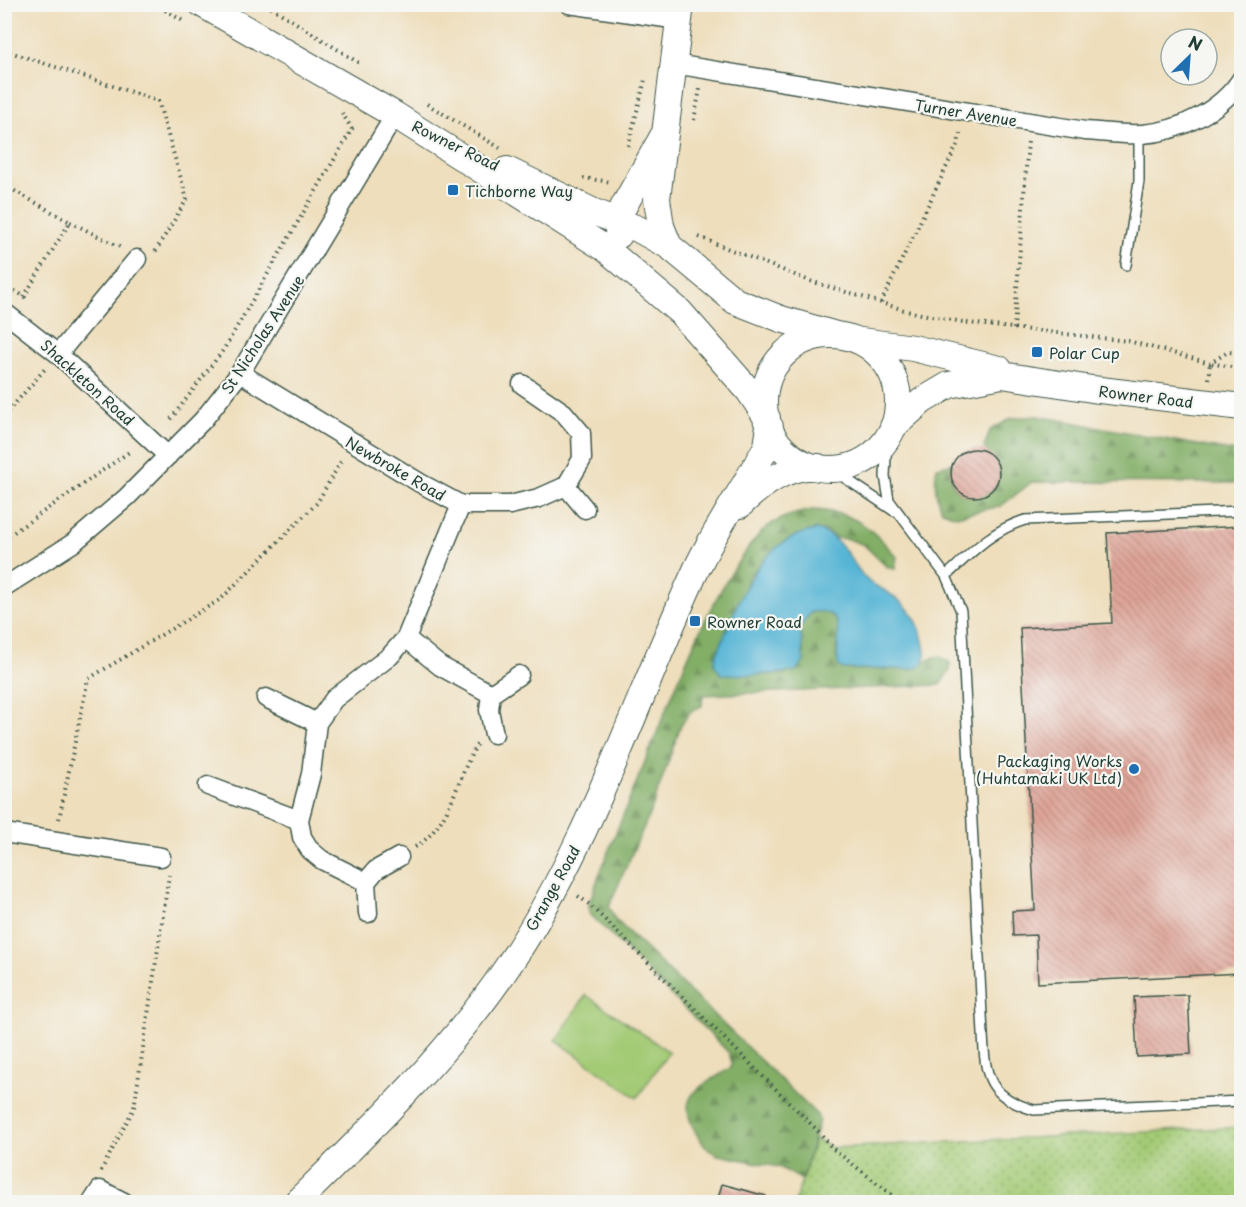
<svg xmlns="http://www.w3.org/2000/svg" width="1246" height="1207" font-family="'Playpen Sans',sans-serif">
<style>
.grass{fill:url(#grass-dots);stroke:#618454;stroke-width:1.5}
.forest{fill:url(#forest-firs);stroke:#50764d;stroke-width:1.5}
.pitch{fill:#a3ca74;stroke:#618454;stroke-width:1.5}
.water{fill:#56b5d5;stroke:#3a7984;stroke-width:1.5}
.building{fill:url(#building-back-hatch)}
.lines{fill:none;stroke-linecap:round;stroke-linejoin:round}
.lane-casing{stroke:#3e5548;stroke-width:12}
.street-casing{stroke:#3e5548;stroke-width:21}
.secondary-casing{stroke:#3e5548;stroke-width:28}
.path{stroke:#3e5548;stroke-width:4;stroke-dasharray:1.5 4.5;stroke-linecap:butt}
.lane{stroke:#fff;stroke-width:9}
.street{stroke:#fff;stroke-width:18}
.secondary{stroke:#fff;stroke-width:26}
.poi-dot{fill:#1f6fb2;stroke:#f6f6f2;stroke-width:2}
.labels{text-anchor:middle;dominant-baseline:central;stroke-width:4.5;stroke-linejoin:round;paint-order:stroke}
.street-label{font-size:15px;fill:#1f3d34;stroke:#f6f6f2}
.poi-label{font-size:15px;fill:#1f3d34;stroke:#f6f6f2;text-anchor:start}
</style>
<defs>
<pattern id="grass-dots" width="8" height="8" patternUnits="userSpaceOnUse" patternTransform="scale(1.5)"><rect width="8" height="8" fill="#a3ca74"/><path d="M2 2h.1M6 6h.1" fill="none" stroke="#84a560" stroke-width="1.8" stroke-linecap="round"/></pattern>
<pattern id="forest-firs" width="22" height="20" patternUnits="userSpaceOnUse" patternTransform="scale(1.5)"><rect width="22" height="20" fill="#82ae66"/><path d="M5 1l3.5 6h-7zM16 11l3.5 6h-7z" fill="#6a8f55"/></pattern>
<pattern id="building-back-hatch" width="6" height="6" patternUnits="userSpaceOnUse" patternTransform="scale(1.5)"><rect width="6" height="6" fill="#dfa498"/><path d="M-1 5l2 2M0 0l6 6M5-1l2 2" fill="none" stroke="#b4877d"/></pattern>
</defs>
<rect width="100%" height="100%" fill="#f6f6f2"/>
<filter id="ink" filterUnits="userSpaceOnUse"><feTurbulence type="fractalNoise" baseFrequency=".0167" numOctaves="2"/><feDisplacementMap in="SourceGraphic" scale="12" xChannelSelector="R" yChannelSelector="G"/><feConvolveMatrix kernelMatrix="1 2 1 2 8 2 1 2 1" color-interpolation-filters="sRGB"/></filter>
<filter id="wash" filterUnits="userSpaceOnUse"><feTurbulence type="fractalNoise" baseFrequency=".008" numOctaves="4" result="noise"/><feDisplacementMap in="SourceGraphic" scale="24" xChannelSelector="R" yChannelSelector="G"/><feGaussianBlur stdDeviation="1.35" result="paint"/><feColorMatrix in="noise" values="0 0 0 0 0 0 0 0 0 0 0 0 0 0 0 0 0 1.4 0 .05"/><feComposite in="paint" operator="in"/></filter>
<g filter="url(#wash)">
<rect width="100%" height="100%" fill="#eedebc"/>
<path class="grass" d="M1241,1127V1202H795L815,1139L832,1148Z"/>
<path class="forest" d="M1038,416L1241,453V483L1032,482L1001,506L956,516L943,511C935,501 934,480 937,467L953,463C937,506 1009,507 998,466C995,458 988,454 984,447L990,430L1012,418Z
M812,510C853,511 871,527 897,557L895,569L887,567L864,545L848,539L836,538L826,531H809L781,545L749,576L721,674H786L804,653C802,647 799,641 799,634C799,620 813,605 828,613C847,622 834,642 836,657C837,660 841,666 843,669H910C922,667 927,657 940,656L950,663V670L940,685L703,695L702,706L691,711L681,725L651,811L609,906L615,919L817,1115L819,1120L802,1180L779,1167L718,1155C706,1150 703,1144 696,1133C674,1093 701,1088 730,1068L732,1063L729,1053L589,913V904C605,855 627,807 646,759C675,689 708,596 756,538C770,520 791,514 812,510Z"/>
<path class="pitch" d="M586,995L669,1052L637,1098L556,1040Z"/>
<path class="water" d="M816,530C842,535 850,562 867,580C873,585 881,588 887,592C912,607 921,623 925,651C927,664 921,667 910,669H843L838,665C834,643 851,607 811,612L800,627L804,662L794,672L754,675L721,674L714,664L716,656C737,607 754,540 816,530Z"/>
<g id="blocks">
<path class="building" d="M951 473a24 24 0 1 1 48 0a24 24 0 1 1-48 0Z
M1242,526V973L1038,983L1036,935L1013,936L1012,911L1035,910L1020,628L1112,623L1107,533Z
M1188,995L1191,1054L1137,1057L1134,997Z
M722,1184L766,1196L764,1202H717Z"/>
</g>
</g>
<g filter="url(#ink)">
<use href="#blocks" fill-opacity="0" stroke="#3e5548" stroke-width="1.5"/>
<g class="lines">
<g class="lane-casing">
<path id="lane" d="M1126,265L1139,181V134
M887,439L885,476L889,500L946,576L961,611L983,1034C985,1076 988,1097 1034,1110L1242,1101
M830,468L894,511
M946,576C971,553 992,530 1025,520L1242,511"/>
</g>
<g class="street-casing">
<path id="street" d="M569,4L679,20
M674,64L1085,131C1104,132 1123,135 1142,134C1179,132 1222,110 1242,78
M4,312L58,354L168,456
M58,354L137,259
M240,373L420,483L461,505L406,638L390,656L334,699L317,723L311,774L299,820L302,837L310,850L322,860L366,882
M566,486L585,509
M461,505H510L539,498L566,486L582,459L581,433L564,413L522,384
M4,587L73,543L127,497L203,420L240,373L395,115
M406,638L440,666L491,694
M266,698L317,723
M494,734L489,710L491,694L519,675
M208,786L299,820
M4,833L161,857
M368,913L366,882L376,870L399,857
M92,1202L100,1190L124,1202"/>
</g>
<g class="secondary-casing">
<path id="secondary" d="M202,4L395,115L606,249L680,312L749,391L767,418
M507,170L594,212L638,229L669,246L735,301L781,319L836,335
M619,235L616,220L663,136
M669,246L661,226L657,199L681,4
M764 402a67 67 0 1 1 134 0a67 67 0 1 1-134 0Z
M861,341L913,348L999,369
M893,427L922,401L949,385L1002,375L1092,389L1242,407
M740,505C761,485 788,464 818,467
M297,1202C371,1129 447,1056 506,969C590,846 634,703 697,568C717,526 745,487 767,446L770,427"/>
</g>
<path class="path" d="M155,4L183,21
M266,4L359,63
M4,50L158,101L187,199L155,252
M427,104L500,148
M694,120L700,89
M628,146L645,80
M583,178L611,182
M4,185L70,222L23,298
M70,222L120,247
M699,237L810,281L911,312L968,323L1128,341L1210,363L1228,352L1242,353
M4,285L24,296L27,302
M881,303L958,143L961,130
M1014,329L1028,141
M1208,379L1210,363L1242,369
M4,416L45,369
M171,419L224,349L352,129L342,113
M4,539L132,450
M59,819L88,679L221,599L317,503L343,458
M415,847C452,825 456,777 478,743
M578,896L589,904L822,1135L832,1148L901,1202
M101,1171L134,1108L169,875"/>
<use href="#lane" class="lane"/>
<use href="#street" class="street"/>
<use href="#secondary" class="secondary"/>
</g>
</g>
<g class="poi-dot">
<rect x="447" y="184" width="12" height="12" rx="3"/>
<rect x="1031" y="346" width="12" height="12" rx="3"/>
<rect x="689" y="615" width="12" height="12" rx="3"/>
<circle cx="1134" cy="769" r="6"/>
</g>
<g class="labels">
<g class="street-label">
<text transform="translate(966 112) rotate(9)">Turner Avenue</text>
<text transform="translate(456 145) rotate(26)">Rowner Road</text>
<text transform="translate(262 334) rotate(-57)">St Nicholas Avenue</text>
<text transform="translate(88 382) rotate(42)">Shackleton Road</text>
<text transform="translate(1146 396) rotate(7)">Rowner Road</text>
<text transform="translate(396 468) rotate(30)">Newbroke Road</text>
<text transform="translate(552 888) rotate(-61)">Grange Road</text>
</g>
<g class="poi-label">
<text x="465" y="190">Tichborne Way</text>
<text x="1049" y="352">Polar Cup</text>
<text x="707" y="621">Rowner Road</text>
<text x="1122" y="760" text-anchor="end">Packaging Works<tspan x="1122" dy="17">(Huhtamaki UK Ltd)</tspan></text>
</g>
</g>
<rect width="1246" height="1207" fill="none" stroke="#f6f6f2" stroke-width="24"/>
<g transform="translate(1189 57) rotate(25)"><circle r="28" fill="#f6f6f2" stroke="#a0aca6" stroke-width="1.5"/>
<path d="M0-4.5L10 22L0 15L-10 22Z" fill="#1f6fb2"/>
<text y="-9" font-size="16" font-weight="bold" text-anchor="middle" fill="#1f3d34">N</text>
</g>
</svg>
